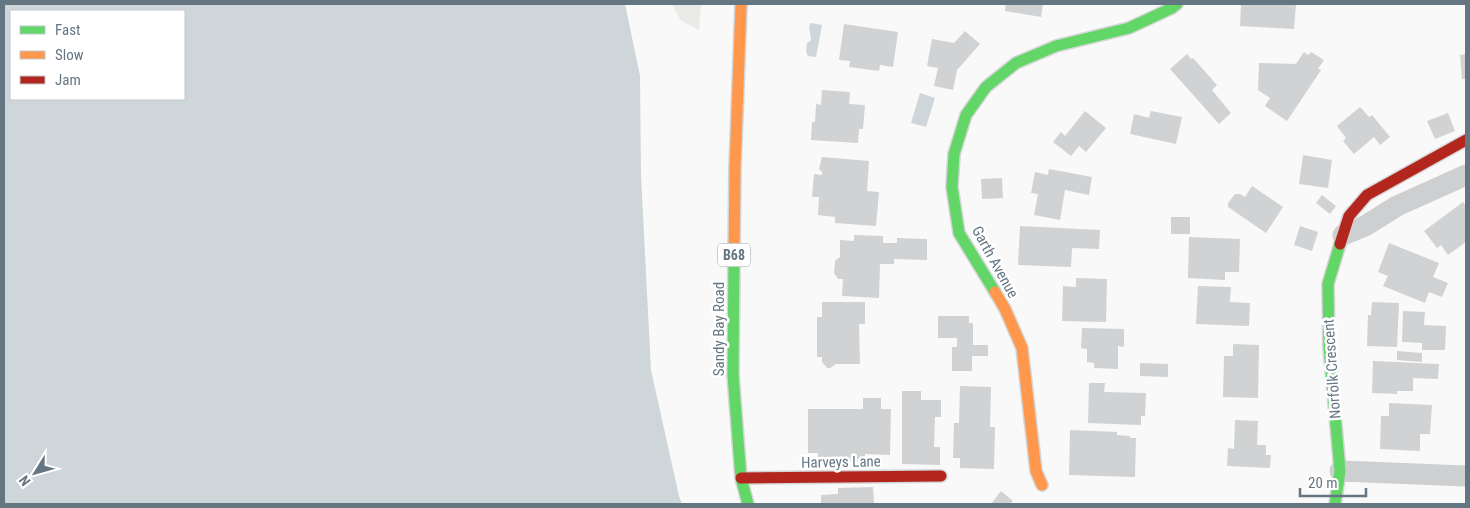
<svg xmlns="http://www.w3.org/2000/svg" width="1470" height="508" font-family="'Roboto Condensed',sans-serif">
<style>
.green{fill:#e8ebe6}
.water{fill:#ced6d9;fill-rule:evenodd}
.building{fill:#d0d2d3}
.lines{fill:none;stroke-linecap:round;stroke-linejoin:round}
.fast-casing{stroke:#d5d6d7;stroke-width:14}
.slow-casing{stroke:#d5d6d7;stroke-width:14}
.jam-casing{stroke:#d5d6d7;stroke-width:14}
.street{stroke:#cecfd0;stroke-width:21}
.fast{stroke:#63d668;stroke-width:11}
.slow{stroke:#ff974d;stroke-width:11}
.jam{stroke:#b3261e;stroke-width:11}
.labels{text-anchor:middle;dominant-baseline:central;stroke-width:5;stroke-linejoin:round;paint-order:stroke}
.shield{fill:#fff;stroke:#939fa8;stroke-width:1}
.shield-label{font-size:14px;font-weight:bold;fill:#657683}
.street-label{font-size:15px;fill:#657683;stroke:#fff}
</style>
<rect width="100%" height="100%" fill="#f9f9f9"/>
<path class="green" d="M672,4H701L699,30L680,20Z"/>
<path class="water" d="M4,4H625L640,76L641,176L651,370L679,496L682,504H4ZM11,11H184V99H11Z
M811,23L822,25L816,57L808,56L806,52L807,43L811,40L809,26Z
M920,93L935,98L926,127L911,123Z"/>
<path class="building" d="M1006,4H1043L1041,17L1005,11Z
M1241,4H1296L1294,29L1240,26Z
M844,24L898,32L893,67L880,65L879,71L849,67L850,61L839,60Z
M965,31L980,44L957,70L953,90L934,86L938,68L927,66L932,39L954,43Z
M1304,52L1308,55L1311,52L1324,60L1318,69L1321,70L1287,121L1265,106L1270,98L1258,90L1259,63L1296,64Z
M1187,54L1191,59L1193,58L1217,85L1212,90L1231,113L1219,124L1170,69Z
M1466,54V79H1462L1460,55Z
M822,90L850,92L849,104L865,105L863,129H859L858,143L811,140L812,122H815L816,104L821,105Z
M1360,107L1369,117L1372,115L1390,137L1380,145L1374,137L1354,154L1343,141L1346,138L1337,126Z
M1085,111L1106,128L1086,152L1079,146L1071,156L1053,142L1061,132L1065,136Z
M1151,111L1182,117L1176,144L1130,134L1134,114L1149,118Z
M1448,113L1455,131L1435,139L1427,121Z
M1303,155L1332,160L1328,188L1299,184Z
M822,157L869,161L867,191L879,192L876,226L835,223V217L818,215L819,197H812L814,174L822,175V172L819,169Z
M1049,169L1092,177L1089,195L1065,190L1060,220L1034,215L1038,194L1031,193L1035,172L1048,175Z
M1002,178L1003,198L982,199L981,179Z
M1252,186L1283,207L1266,233L1228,207V203L1235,194H1240L1245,197Z
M1322,195L1336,206L1330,214L1316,203Z
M1463,202L1466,206V242L1448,255L1441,245L1437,248L1424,231Z
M1171,217H1190V234H1171Z
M1020,226L1100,230L1099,249L1072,248L1071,267L1018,265Z
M1300,226L1318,232L1312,251L1294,245Z
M854,235L883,236V243H897V238L927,239V260L894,259V264H880L879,298L842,296L843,279H838L834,273L835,261L840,257V240L854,241Z
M1189,237L1240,239L1239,272H1225V280L1188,278Z
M1389,243L1439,263L1433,277L1448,283L1442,297L1429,292L1425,303L1383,286L1388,276L1378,272Z
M1076,278L1107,279L1106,322L1062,321L1063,286L1076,287Z
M1198,286L1231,287L1230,302L1250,303L1249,326L1196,324Z
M822,302H865V324H859L860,364H836L830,368H827L822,362V357H817V317H822Z
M1372,302L1399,303L1397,347L1367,346L1368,315H1371Z
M1403,311L1425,312L1424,325L1446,326L1445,350H1422V343L1402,342Z
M938,316H969V323H973V345H988V356H972V371H952V347H957V338H938Z
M1082,328L1124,329V347L1118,346V369L1094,368V363L1087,362V349L1081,348Z
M1233,344L1259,345L1258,398L1223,397L1224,356H1233Z
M1397,351L1422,353V362L1397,360Z
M1373,361L1439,364L1438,379L1413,378V391H1397V394L1372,393Z
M1140,363L1168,364V377L1140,376Z
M1089,383H1105L1104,392L1146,393L1145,416H1141V425L1088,423Z
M960,386L991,387L990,427H995L994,469L960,468V458H953L954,423H959Z
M902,391H921V400H941V417H935L934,447H940V465L902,464Z
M863,398H881V409H891L890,455L865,454V462L818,461V453H808V409H863Z
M1389,403L1432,405L1430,434H1420V451L1380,449L1381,416H1389Z
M1235,420L1258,421L1257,445H1266V455H1271L1270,468L1227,466L1228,448L1234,449Z
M1070,430L1117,432V435L1130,436V438H1136L1135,477L1069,475Z
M873,487L874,504H821V495L838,494V488Z
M1001,491L1013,501L1010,504H991Z"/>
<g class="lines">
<g class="fast-casing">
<path id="fast" d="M734,254L733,375L741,478L748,504
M995,292L959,233L952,187L954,154L966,115L986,87L1016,63L1056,46L1129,28L1172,8L1177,4
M1335,504L1340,471L1329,347L1328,284L1340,244"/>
</g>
<g class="slow-casing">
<path id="slow" d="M734,254L735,168L741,4
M995,292L1005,309L1022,348L1036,471L1042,485"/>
</g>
<g class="jam-casing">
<path id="jam" d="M1340,244L1349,216L1367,195L1466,140
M741,478L941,476"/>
</g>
<path class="street" d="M1343,235L1365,226L1397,206L1466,175
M1340,471L1466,476"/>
<use href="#fast" class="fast"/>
<use href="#slow" class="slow"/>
<use href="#jam" class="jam"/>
</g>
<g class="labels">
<rect class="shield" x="718" y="243.5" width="32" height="23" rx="4"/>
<g class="shield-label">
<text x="734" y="255">B68</text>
</g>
<g class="street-label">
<text transform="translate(995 262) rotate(61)">Garth Avenue</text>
<text transform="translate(719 329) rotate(-90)">Sandy Bay Road</text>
<text transform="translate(1332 369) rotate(-94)">Norfolk Crescent</text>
<text transform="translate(841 462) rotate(-1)">Harveys Lane</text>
</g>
</g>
<rect width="1470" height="508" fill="none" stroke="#657683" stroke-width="10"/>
<rect x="10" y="10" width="175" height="90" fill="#ffffff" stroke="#c1c8cd"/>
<rect x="20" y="26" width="25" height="8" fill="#63d668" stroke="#c1c8cd"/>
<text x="55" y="35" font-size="15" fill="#657683">Fast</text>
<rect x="20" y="51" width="25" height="8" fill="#ff974d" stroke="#c1c8cd"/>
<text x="55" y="60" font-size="15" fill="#657683">Slow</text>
<rect x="20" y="76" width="25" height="8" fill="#b3261e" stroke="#c1c8cd"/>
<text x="55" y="85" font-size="15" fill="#657683">Jam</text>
<g transform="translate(35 473) rotate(233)" stroke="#ffffff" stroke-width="4" paint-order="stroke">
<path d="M0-4L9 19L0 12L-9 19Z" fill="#657683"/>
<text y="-8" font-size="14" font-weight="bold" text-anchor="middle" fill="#657683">N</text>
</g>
<path d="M1300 488v8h66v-8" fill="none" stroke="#657683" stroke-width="2.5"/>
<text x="1308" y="488" font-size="15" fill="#657683" stroke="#ffffff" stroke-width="4" paint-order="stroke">20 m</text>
</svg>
